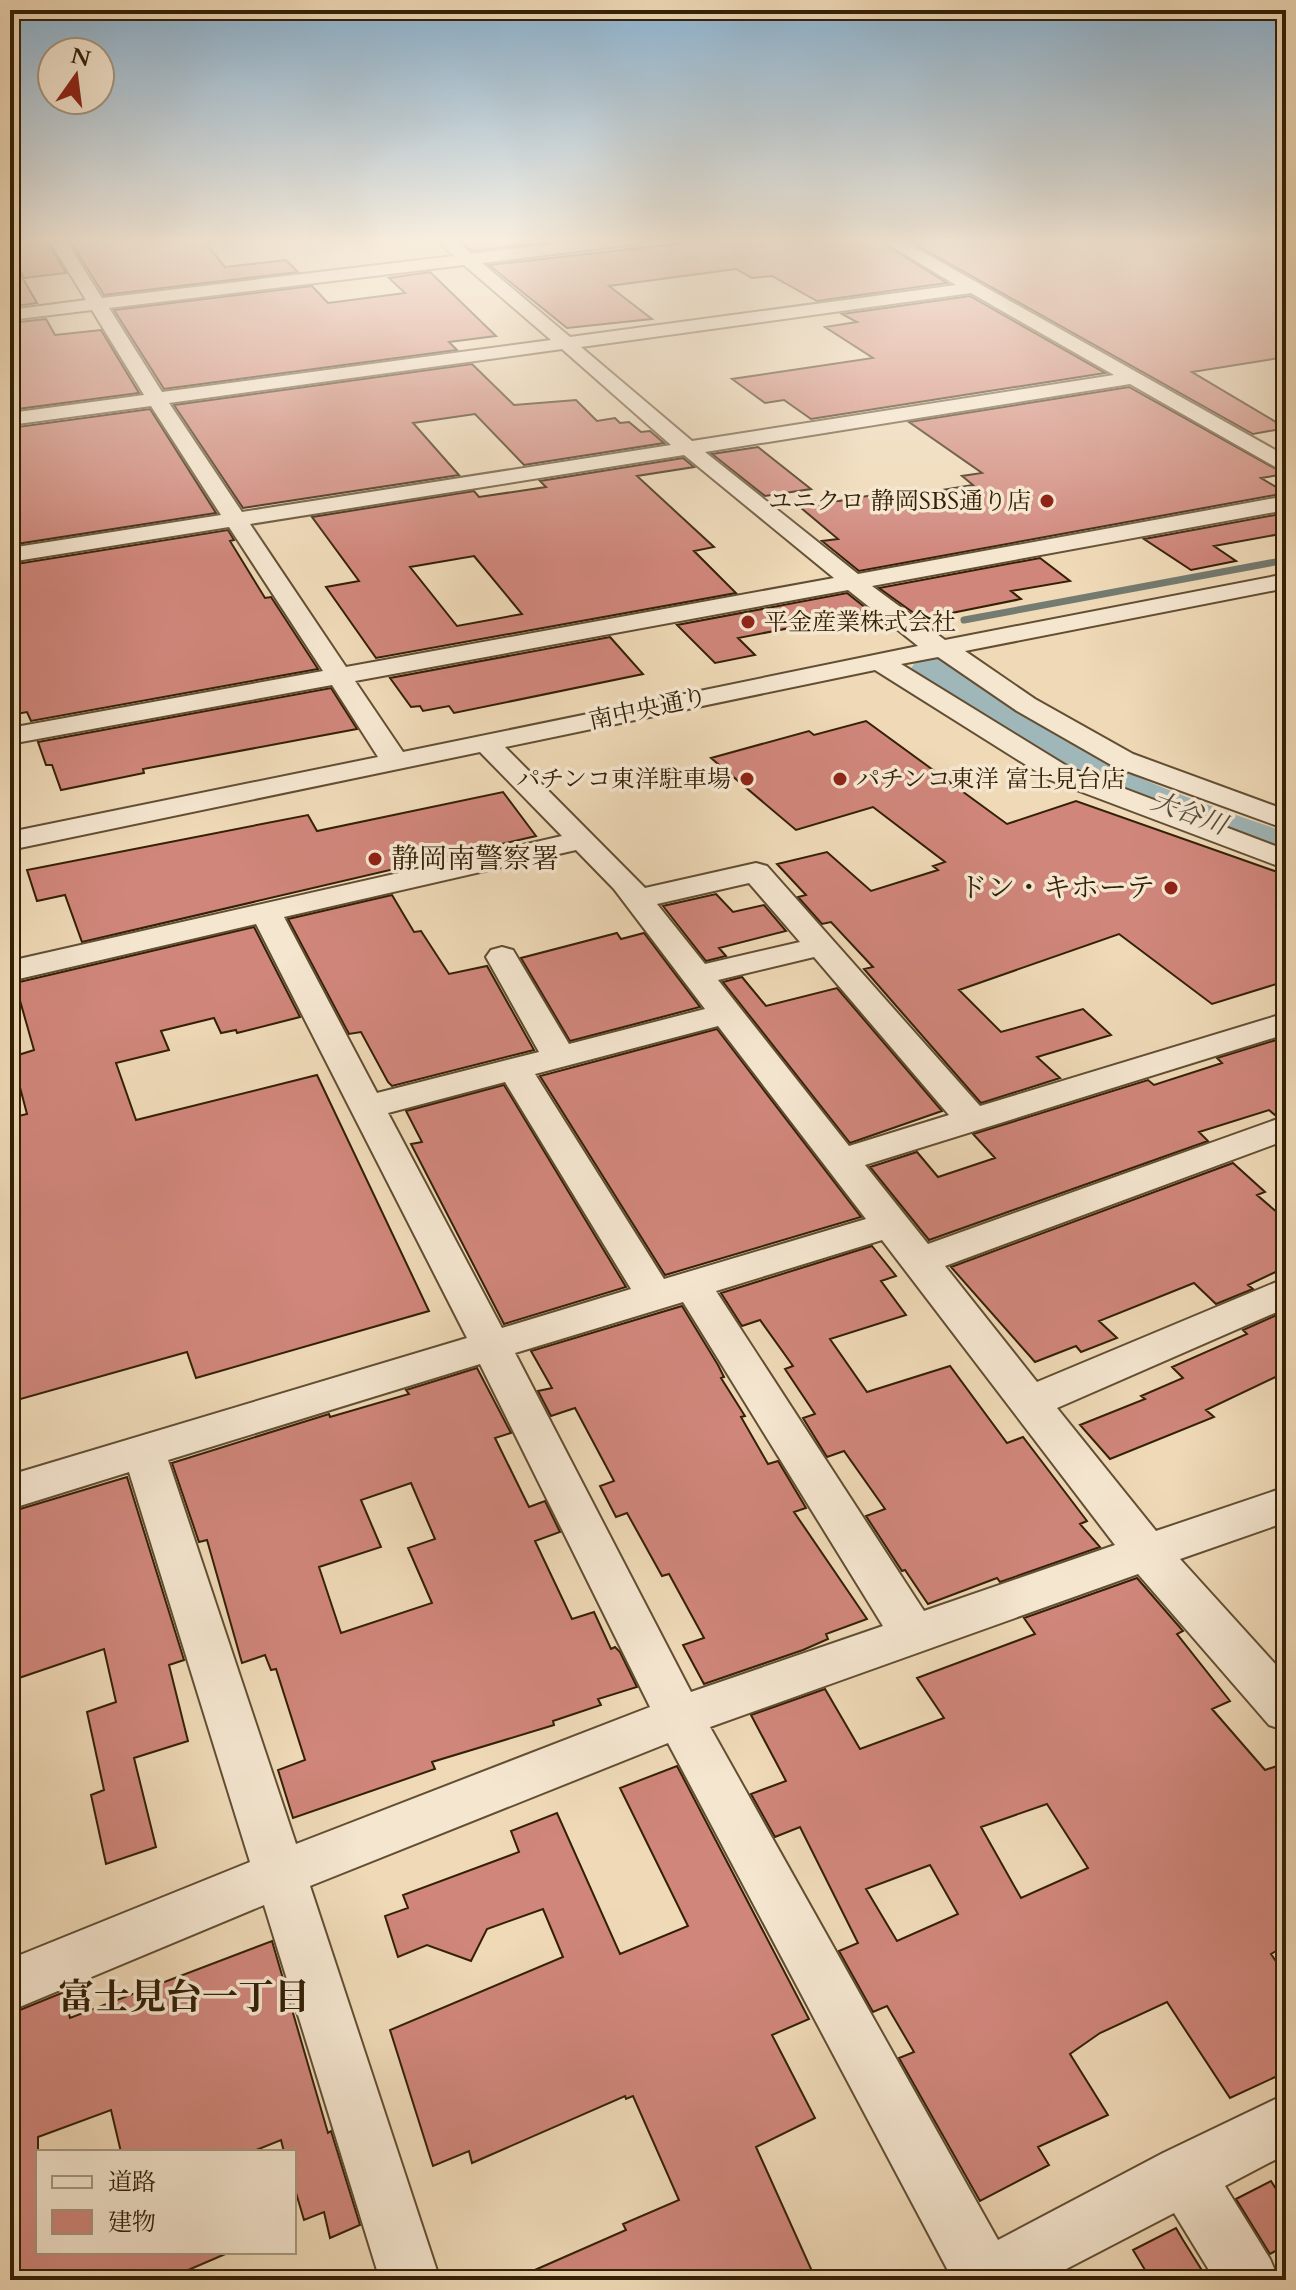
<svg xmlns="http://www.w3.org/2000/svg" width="1296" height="2290" font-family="Cardo,'Noto Serif JP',serif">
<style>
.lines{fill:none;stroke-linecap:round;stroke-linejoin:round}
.stream{stroke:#747b71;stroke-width:7}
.river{fill:#9fb7b9;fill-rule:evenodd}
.building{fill:#d0867b;stroke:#332006;stroke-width:2;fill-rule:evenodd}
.minor-casing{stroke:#624e32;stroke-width:4}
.minor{fill:#f5e6d0;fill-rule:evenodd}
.poi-dot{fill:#8f2418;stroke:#f5e6d0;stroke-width:3}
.labels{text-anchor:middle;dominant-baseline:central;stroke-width:7;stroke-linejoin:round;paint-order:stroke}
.far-poi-label{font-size:24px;fill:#332006;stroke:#f5e6d0;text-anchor:end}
.far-street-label{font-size:24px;fill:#332006;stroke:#f5e6d0}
.far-water-label{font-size:26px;font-style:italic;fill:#534d3c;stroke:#f5e6d0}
.poi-label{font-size:28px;fill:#332006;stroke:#f5e6d0;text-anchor:start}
.near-neighbourhood-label{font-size:36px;font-weight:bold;fill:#332006;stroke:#f5e6d0}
</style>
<rect width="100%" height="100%" fill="#efd9b7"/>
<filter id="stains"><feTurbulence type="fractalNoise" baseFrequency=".0025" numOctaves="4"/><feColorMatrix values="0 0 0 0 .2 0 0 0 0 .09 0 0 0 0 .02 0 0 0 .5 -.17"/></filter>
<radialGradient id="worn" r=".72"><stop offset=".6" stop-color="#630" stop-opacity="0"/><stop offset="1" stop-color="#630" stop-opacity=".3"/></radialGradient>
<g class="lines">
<path class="stream" d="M964,620L1286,560"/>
<path class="river" d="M932,657L948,661C999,697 1052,735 1108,763C1165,791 1226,812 1286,832V864C1146,829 1032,764 916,679L910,670L916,661Z"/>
</g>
<path class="building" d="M10,238H45L66,273L24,278L10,252Z
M68,238H201L225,267L286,260L298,272L104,295Z
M458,238H523L530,244L472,251Z
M730,238H875L947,283L817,301L772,276L752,278L736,269L609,286L652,319L567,328L489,265Z
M904,238H1267L1286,247V357L1192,372L1286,428L1253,434Z
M10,256L37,303L10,307Z
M430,272L496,336L449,342L457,350L164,389L114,310L312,286L328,303L405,293L389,278Z
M970,296L1105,373L811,419L784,400L765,403L732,379L873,358L825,327L857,322L842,314Z
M46,319L55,335L101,330L139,393L10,410V323Z
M472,364L514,405L576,400L597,421L615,418L620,423L629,422L641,432L650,431L664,443L524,465L475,414L413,423L459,475L243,508L174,405Z
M1129,387L1285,474L1261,478L1286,493L859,571L822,541L838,539L794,502L839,501L873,495L880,500L973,485L962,476L982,473L909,422Z
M150,409L216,513L10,545V428Z
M758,447L811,489L765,496L712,454Z
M683,458L694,467L637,476L714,547L694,551L736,593L376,658L326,587L359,581L312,517L474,491L479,497L546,487L540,481ZM474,556L522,614L457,626L410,567Z
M1286,513V533L1214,546L1236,561L1191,570L1144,539Z
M228,530L234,540L230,541L265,598L271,597L318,669L31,721L27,712L10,715V565Z
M1040,558L1070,581L1011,591L1021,599L922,619L879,588Z
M847,593L887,625L867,629L852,616L738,638L755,655L715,663L677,625Z
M610,637L643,674L454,713L449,706L423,711L420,706L411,707L390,678Z
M331,688L357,729L143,769L144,773L61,790L52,765H46L38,742Z
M866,721L1007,824L1076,801L1286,875V981L1212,1004L1119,934L959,990L1001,1032L1083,1009L1111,1035L1037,1057L1060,1078L981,1103L864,969L873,967L831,922L822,924L798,897L806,895L777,864L827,852L871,891L938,870L933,866L945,862L873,807L796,830L711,758L809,731L814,735Z
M503,792L536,836L82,942L65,895L37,901L27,870L308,815L317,831Z
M716,894L733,912L764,905L786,931L719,948L726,956L706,961L663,906Z
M392,895L414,932L421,931L449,974L487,966L534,1050L392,1086L388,1082L361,1032L349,1034L288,919Z
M254,927L300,1017L237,1033L236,1030L221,1033L214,1018L161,1031L169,1050L116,1063L136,1120L317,1075L429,1311L196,1378L187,1352L10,1402V1118L27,1114L12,1057L34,1050L15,983Z
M617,933L621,939L644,933L700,1007L570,1041L521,958Z
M742,977L766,1006L837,988L942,1111L850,1143L723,982Z
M717,1029L861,1217L665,1275L540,1076Z
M1286,1037V1113L1276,1116L1269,1110L1199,1132L1208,1141L929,1240L870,1167L917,1152L938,1177L995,1158L973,1134L1148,1080L1154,1085L1222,1063L1217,1058Z
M504,1085L626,1287L504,1324L411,1144L422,1142L406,1111Z
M1233,1163L1265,1192L1257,1195L1286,1220V1267L1248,1285L1253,1289L1216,1304L1194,1283L1099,1321L1117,1338L1081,1352L1076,1346L1035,1362L951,1267Z
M872,1246L896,1276L881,1281L906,1315L830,1339L867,1392L950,1366L1007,1443L1023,1437L1087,1521L1080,1524L1100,1547L1000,1582L997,1578L928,1604L905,1570L902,1571L866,1516L885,1509L844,1451L827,1457L803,1418L815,1414L785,1369L793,1366L760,1320L742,1326L721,1293Z
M682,1306L718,1365L724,1377L721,1378L745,1416L741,1417L768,1464L778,1461L806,1508L794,1512L867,1619L826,1634L828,1639L803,1650L704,1684L683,1645L704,1638L669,1574L662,1576L627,1513L616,1517L600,1486L614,1481L575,1408L551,1416L538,1391L552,1388L531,1351Z
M1279,1314L1286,1321V1372L1206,1410L1214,1417L1110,1459L1080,1425L1145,1399L1141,1396L1183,1378L1172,1367L1247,1334L1243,1330Z
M477,1368L511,1433L495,1438L529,1507L545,1501L560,1532L535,1541L572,1619L594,1612L611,1649L615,1647L620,1652L637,1687L598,1699L601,1705L553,1721L554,1725L432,1762L435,1769L293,1818L278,1770L305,1760L276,1669L271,1670L265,1655L242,1663L207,1540L199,1542L172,1463L329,1414L330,1417L409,1394L406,1390ZM411,1483L435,1539L408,1548L432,1603L341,1633L319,1567L381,1547L361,1500Z
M127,1477L184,1660L169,1665L188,1741L134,1758L156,1847L106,1864L91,1795L104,1790L87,1712L116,1702L104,1649L10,1681V1512Z
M1137,1578L1183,1631L1177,1634L1230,1701L1212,1709L1265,1770L1286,1763V1945L1271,1954L1286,1976V2072L1230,2098L1167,2002L1100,2033L1070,2054L1108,2115L1038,2147L1049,2165L980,2201L899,2058L914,2052L887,2006L873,2012L839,1951L858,1943L800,1827L775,1837L751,1794L786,1781L751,1715L825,1689L860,1749L944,1718L917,1678L1035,1634L1024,1618ZM1047,1804L1088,1868L1021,1898L981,1827ZM930,1865L958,1914L897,1941L866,1889Z
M677,1766L809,2019L772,2035L815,2118L756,2147L816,2280H512L626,2230L623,2224L679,2200L633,2096L626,2099L625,2096L472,2163L469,2151L433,2166L390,2030L563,1957L543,1909L487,1929L471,1961L427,1945L398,1957L385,1916L408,1908L403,1895L519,1852L511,1831L557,1813L620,1954L688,1926L620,1788Z
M272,1941L328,2133L331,2131L360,2225L330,2238L324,2212L304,2220L294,2186V2152H284L281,2140L251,2152H121L111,2110L38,2137V2252H230L165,2280H10V2014L64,1992L70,2018Z
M1271,2181L1286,2205V2245L1270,2254L1236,2199Z
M1176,2228L1183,2240L1208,2280H1151L1133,2250Z"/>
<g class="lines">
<g class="minor-casing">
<path id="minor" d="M48,238H64L102,298L454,256L435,238H453L471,254L601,238H650L642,243L482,263L570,337L956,285L878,238H898L1286,456V471L1279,469L1130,384L705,452L858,574L1286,496V510L872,586L945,640L1286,574V588L965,651L1035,699L1133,754L1286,810V829L1113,766L1017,711L938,657L901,664L1070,768L1286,850V869L1050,780L875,670L505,747L645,888L756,863L767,866L980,1106L1286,1013V1034L865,1165L928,1244L1286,1116V1140L945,1266L1037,1382L1286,1278V1308L1057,1408L1156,1531L1286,1487V1522L1180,1559L1286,1676V1731L1269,1725L1138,1574L710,1727L998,2240L1163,2153L1286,2094V2154L1225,2186L1270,2259L1279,2280H1215L1174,2213L1045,2280H953L668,1743L310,1886L440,2280H380L264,1905L10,2011V1959L250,1862L129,1472L10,1509V1475L467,1338L256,924L10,981V961L562,836L480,752L10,850V832L378,757L332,685L10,744V728L323,671L229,527L10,562V548L221,515L151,406L10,425V413L144,395L92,310L10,320V310L86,300ZM464,265L551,340L162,392L109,308ZM971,293L1114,375L692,441L581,347ZM562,349L671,445L242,512L169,403ZM684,455L834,578L346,667L250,524ZM848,590L918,646L403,752L355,681ZM576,850L614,889L705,1009L569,1044L513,950L502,947L491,950L486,957L539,1052L377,1093L284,917ZM749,883L800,942L705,964L657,904ZM814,957L949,1115L849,1146L718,980ZM718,1026L866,1219L664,1279L535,1074ZM505,1082L631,1289L502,1328L388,1113ZM882,1240L1115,1545L924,1611L716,1291ZM683,1302L883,1626L691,1692L515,1353ZM480,1364L650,1707L296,1844L168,1460Z"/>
</g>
<use href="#minor" class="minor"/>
</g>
<linearGradient id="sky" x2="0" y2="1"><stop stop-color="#8bb5d5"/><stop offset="0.43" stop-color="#f8eedf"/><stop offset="1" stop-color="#f8eedf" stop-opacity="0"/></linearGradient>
<rect width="1296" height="559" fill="url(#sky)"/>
<g class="poi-dot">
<circle cx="1047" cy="501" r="8"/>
<circle cx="748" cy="622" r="8"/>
<circle cx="747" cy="779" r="8"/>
<circle cx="840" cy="779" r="8"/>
<circle cx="375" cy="859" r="8"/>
<circle cx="1171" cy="888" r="8"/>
</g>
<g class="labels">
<g class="far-poi-label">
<text x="1031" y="501">ユニクロ 静岡SBS通り店</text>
<text x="764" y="622" text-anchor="start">平金産業株式会社</text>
<text x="731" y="779">パチンコ東洋駐車場</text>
<text x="856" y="779" text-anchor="start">パチンコ東洋 富士見台店</text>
</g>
<g class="far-street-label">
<text transform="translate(648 709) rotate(-12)">南中央通り</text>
</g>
<g class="far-water-label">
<text transform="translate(1189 813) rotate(20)">大谷川</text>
</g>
<g class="poi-label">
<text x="391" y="859">静岡南警察署</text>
<text x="1155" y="888" text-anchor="end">ドン・キホーテ</text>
</g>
<g class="near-neighbourhood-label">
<text x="184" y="1997">富士見台一丁目</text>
</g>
</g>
<rect width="1296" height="2290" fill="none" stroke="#efd9b7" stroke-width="40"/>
<rect x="12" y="12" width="1272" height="2266" fill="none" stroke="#332006" stroke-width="4"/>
<rect x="20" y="20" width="1256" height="2250" fill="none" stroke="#332006" stroke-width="2"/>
<rect x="36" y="2150" width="260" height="104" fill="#f5e6d0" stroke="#a7977f" stroke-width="2"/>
<rect x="52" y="2176" width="40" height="12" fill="#f5e6d0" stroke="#a7977f" stroke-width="2"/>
<text x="108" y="2190" font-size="24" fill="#332006">道路</text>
<rect x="52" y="2210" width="40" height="24" fill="#d0867b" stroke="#a7977f" stroke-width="2"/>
<text x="108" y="2230" font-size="24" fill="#332006">建物</text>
<g transform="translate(76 76) rotate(14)"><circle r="38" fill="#f5e6d0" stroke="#a7977f" stroke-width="2"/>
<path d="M0-6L14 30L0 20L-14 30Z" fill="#8f2418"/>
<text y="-12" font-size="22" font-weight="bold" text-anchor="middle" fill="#332006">N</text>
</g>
<rect width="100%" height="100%" filter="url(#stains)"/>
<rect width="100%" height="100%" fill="url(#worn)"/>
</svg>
